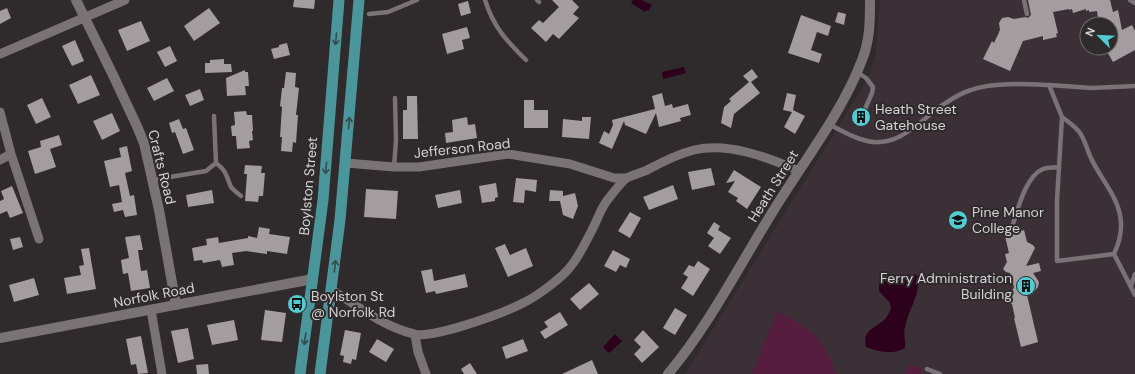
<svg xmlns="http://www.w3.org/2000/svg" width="1135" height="374" font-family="'DM Sans',sans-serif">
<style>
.built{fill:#3b3036;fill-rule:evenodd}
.green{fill:#571d3f}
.water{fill:#2d001c}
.building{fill:#a39da0}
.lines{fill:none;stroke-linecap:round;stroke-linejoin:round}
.service{stroke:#797376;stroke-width:4.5}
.minor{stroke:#797376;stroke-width:9}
.tertiary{stroke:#797376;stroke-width:10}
.trunk{stroke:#4a969a;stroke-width:11}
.oneway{stroke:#374a4d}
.labels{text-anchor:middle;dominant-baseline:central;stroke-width:4;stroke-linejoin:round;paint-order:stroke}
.poi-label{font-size:14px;fill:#d5d2d4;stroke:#2f2a2c;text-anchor:start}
.street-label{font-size:14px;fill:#d5d2d4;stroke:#2f2a2c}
</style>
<rect width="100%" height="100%" fill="#2f2a2c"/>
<path class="built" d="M880,0H1135V374H685L864,85L871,70L876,52ZM1087,24H1111V48H1087Z"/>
<path class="green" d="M777,312C808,325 826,340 836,374H752Z
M909,364L922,369L920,374H905Z"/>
<path class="water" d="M633,0H642L652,5L648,11L646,10L645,12L631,3Z
M684,67L686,73L663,79L662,72Z
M914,274L918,276C921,294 908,310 905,327C903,334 906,341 905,348C892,355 879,352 866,347C862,328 876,329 886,318C888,315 889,312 891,309L890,303L879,291V285L886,279Z
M615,334L622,341L609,353L603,347Z"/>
<path class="building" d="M294,0H315L314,9L293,7Z
M552,0H572L579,7L573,14L579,18L559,39L553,34L546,42L531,28L539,20L543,23L559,7Z
M1028,0H1110L1113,12L1118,10L1122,30L1132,25L1135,31V50L1113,62L1105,48H1111V24H1103L1101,17L1098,18L1097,11L1089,12V10L1086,11V9L1073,13L1072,9L1069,10V9L1053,12L1058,33L1056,34L1057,37L1043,40V36L1023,41L1010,71L983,59L992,41L994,43L1000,30L999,23L1002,18L1008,17L1014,19L1025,17L1028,18L1031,15Z
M468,1L471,13L461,16L458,4Z
M7,8L11,18L0,24V11Z
M209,8L220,23L194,41L184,26Z
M838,12L846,14L844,25L835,22Z
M801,15L831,26L828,36L817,32L811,50L822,54L819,63L788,53Z
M141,21L150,41L127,51L118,30Z
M467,27L470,38L462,40L464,49L447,54L442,34Z
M75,40L84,61L72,66L62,46Z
M287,43L290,55L274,59L271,49L279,47V45Z
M170,46L177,61L165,67L157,52Z
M224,59V64H231L232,72L205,73V63H210V60Z
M752,69L758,77L751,82L760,93L734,114L731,128L721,123L724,107L731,101L729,99L749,82L743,76Z
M245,70V72H248L249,86H245L246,95L227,96L226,78Z
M286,72L296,73L295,87L299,88L296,115H298L296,143L293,142L292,152L281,151L282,137H280L282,107L280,106L282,88H284Z
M91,75L100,95L78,104L69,85Z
M167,78L174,91L154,101L147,88Z
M200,89L204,100L190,106L185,95Z
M662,93L665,106L672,104L673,108L688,104L691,115L680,118L681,121L659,127L656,113L646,134L625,125L624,121L612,149L599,143L604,131L609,134L613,125L612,120L655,109L652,96Z
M787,93L796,95L793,110L805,116L795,134L784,127L792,112L783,110Z
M407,96H417L418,139H403V110H407Z
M42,98L51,117L36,124L27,105Z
M524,100H534V110H548V128H524Z
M860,108L863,112L869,114L862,126L852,120Z
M246,111L247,115H252L253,131H252L253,140L249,141L250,148L237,149L236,136H232L231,126L235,125L234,112Z
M112,113L120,131L102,140L93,121Z
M467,117L468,125L475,124L477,138L446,143L445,133L453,132L452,120Z
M582,117H591L589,139L562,137L563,119L582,121Z
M179,119L183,129L186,128L194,150L183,154L175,132L172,133L169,123Z
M59,135L62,145L50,149L56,167L35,174L28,151L41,147L40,141Z
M127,146L132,171L125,173L130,196L134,195L137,215L125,217L123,210L114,212L112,204L122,202L119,185L110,187L104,161L121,157L119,148Z
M245,165L262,166L261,173H265L263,196H259L258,202L245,201L247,174H244Z
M711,168L715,185L692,190L688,172Z
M734,170L761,187L747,209L736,201L738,198L728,192L735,181L726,183Z
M516,178L537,180L536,192L525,190L524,203L513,202Z
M496,183L498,197L495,198V201L482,203L479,186Z
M673,185L678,199L649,210L643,197Z
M12,186L23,213L10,218L7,211L0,214V201L4,199L1,191Z
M366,189L398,191L396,219L364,217Z
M212,190L214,203L188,207L186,195Z
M460,190L462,203L438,208L435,195Z
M550,190L563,191V196L575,193L578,206L573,219L563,215L560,201H549Z
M630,212L641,218L630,238L618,231Z
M714,222L720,226L718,230L731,238L720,254L708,246L714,238L707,233Z
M1020,226L1022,231L1024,230L1027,242L1033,245L1035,248L1026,266L1039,263L1041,271L1033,273L1039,282L1038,287L1032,294L1027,295L1038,342L1021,347L1014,318H1015L1012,304L1009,303V297L1014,287L1010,273L1006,272L1003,269L1007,262L1005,254L1009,253L1005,236L1008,235L1007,230Z
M259,227L270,229L269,234L290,237L287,254L267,251V254L246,251L232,253L234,265L222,267L220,260L203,263L202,260L194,261L192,248L207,245L206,239L218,237L219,243L248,238V236L257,238Z
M140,235L143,250H138L141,271L147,270L150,288L131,291L128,273L123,274L121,260L129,258L125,237Z
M20,237L23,247L13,250L10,239Z
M505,244L510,255L526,248L533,266L508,277L495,248Z
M89,248L96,289L67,294L64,278L81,275L79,266L84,265L81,249Z
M613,250L630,259L626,268L620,265L616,272L604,266Z
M698,261L710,269L693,296L681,288L688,277L683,274L689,265L694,267Z
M432,269L434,281L465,274L468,287L436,294L435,291L426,293L421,271Z
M34,278L39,295L14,302L9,285Z
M589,283L599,294L580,310L570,299Z
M675,308L687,315L675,335L663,328Z
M265,310L286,313L282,342L261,340Z
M560,312L568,325L545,339L540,332L548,327L544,322Z
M234,320L238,340L212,345L207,325Z
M188,328L194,359L178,363L171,331Z
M345,330L361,333L356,360L352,359L351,364L343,362L344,356L340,355Z
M643,330L659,347L642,363L634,354L641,347L634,340Z
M141,336L148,373L138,374L136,364L131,365L126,339Z
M377,339L394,349L386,362L369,352Z
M523,339L528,351L506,359L502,347Z
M592,360L598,374H562Z
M470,363L477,374H464L461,369Z
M208,364L209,374H197L196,365Z"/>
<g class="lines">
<path class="service" d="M485,0C494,28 506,40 526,60
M537,0L539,2
M1024,0L1027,14
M1130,0L1135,3
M369,14L388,12L417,0
M857,72L866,78L873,87L872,93L865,109
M1049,85L1092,88L1135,86
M1062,117C1068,122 1075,126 1080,133C1085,140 1087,150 1091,158C1100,178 1116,194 1120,215C1123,229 1120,241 1114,254
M829,124C841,131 854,138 867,141C898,148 919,122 941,106C950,100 960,93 971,90C991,82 1027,84 1049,85L1062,117L1057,200V261L1114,254L1135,295
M216,163C227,171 226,176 231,187C233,190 238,193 241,196
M394,167L396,140L395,98
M152,180L206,171L216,163L214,116
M1013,224C1018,208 1026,176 1043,169C1048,167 1054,168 1059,167
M1131,286L1135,274
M927,369L940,374"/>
<path class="minor" d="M0,54L125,0
M0,112L11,154L39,239
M0,160L11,154
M346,163L394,167H419L508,154L570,164L614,178H626
M332,290C357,306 384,327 414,334C433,339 504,313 523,303C536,297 562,278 571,266C579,256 586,242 592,230C598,219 601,207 609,198C613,193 622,181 627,178C634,174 642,173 649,169C664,161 678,154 694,150C728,142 767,157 799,171
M151,310L162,374
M415,335L418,352L426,374"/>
<path class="tertiary" d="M76,0L112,73L136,124L144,143L159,210L176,305
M0,338L313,279
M668,374C710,324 740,264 775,208C804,161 843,111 862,60C870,40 870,21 870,0"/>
<path class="trunk" d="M300,374L323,200L339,0
M320,374L340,220L359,0"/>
</g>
<defs><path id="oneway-shaft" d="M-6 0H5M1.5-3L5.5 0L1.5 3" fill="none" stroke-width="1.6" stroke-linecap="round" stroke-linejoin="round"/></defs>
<g class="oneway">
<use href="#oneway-shaft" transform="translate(336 39) rotate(95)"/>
<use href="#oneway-shaft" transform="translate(349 123) rotate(-85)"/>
<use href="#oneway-shaft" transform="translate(326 168) rotate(95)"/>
<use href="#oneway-shaft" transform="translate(335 266) rotate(-83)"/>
<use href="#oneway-shaft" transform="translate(305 339) rotate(98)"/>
</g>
<defs>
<g id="building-disc" transform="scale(1)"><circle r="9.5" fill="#51ccd2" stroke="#2f2a2c"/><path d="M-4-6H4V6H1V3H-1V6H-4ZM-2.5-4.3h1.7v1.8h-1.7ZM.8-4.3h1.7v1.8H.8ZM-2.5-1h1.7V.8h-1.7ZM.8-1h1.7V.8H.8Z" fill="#111"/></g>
<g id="university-disc" transform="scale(1)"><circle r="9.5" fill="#51ccd2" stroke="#2f2a2c"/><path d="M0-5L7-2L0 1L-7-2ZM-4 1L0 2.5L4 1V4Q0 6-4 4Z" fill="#111"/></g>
<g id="bus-disc" transform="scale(1)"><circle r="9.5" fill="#51ccd2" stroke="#2f2a2c"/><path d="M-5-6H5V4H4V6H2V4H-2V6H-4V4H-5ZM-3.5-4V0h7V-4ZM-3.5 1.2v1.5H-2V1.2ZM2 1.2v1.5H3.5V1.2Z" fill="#111"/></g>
</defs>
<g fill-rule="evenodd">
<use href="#building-disc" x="861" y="117"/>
<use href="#university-disc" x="958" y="220"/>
<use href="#building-disc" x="1026" y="286"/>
<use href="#bus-disc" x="297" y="304"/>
</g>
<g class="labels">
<g class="poi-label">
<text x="875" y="109">Heath Street<tspan x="875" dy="16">Gatehouse</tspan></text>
<text x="972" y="212">Pine Manor<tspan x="972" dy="16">College</tspan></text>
<text x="1012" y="278" text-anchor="end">Ferry Administration<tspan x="1012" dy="16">Building</tspan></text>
<text x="311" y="296">Boylston St<tspan x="311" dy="16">@ Norfolk Rd</tspan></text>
</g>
<g class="street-label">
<text transform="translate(462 148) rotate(-6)">Jefferson Road</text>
<text transform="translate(162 167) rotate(76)">Crafts Road</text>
<text transform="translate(308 186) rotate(-85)">Boylston Street</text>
<text transform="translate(773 186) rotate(-58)">Heath Street</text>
<text transform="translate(154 295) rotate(-11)">Norfolk Road</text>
</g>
</g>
<g transform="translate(1099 36) rotate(294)"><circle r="19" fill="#2f2a2c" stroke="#716d6f"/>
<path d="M0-3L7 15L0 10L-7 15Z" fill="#51ccd2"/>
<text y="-6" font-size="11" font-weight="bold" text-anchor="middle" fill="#d5d2d4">N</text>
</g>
</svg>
